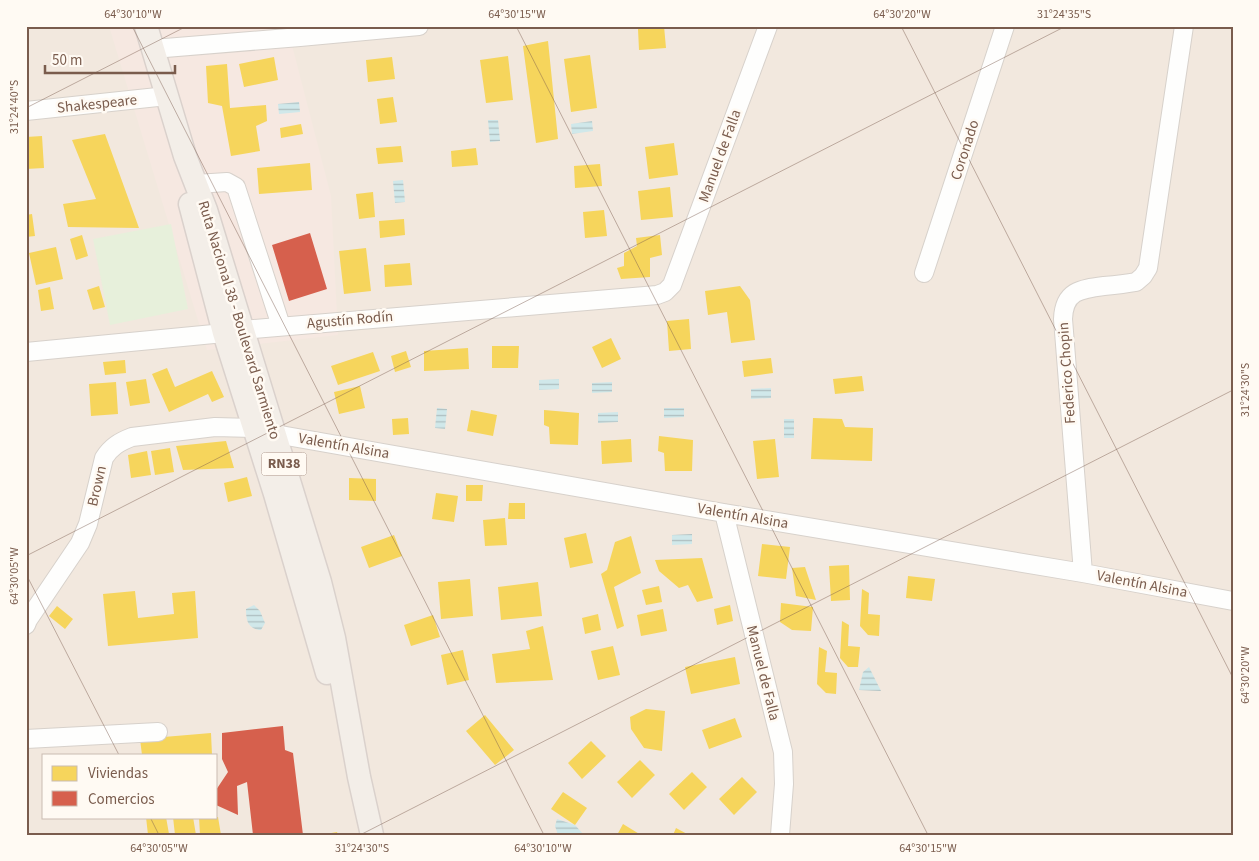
<svg xmlns="http://www.w3.org/2000/svg" width="1259" height="861" font-family="'Source Sans 3',sans-serif">
<style>
.residential{fill:#f2e8de;fill-rule:evenodd}
.commercial{fill:#f6e8e1}
.park{fill:#e7f0db}
.water{fill:url(#water-rules)}
.homes{fill:#f6d55c}
.shops{fill:#d6604d}
.lines{fill:none;stroke-linecap:round;stroke-linejoin:round}
.minor-casing{stroke:#d7d1cb;stroke-width:20}
.major-casing{stroke:#dad1cc;stroke-width:25}
.minor{stroke:#fefefd;stroke-width:18}
.major{stroke:#f3eee8;stroke-width:22}
.ticks{fill:none;stroke:#7a5c4d;stroke-width:1;stroke-opacity:0.45}
.labels{text-anchor:middle;dominant-baseline:central;stroke-width:5;stroke-linejoin:round;paint-order:stroke}
.shield{fill:#fffaf3;stroke:#a28b7f;stroke-width:1}
.shield-label{font-size:14px;font-weight:bold;fill:#7a5c4d}
.street-label{font-size:15px;fill:#7a5c4d;stroke:#fffaf3}
.neatline{fill:none;stroke:#7a5c4d;stroke-width:2}
.ticks-label{font-size:12px;text-anchor:middle;fill:#7a5c4d}
</style>
<defs>
<pattern id="water-rules" width="6" height="5" patternUnits="userSpaceOnUse" patternTransform="scale(1.25)"><rect width="6" height="5" fill="#d0e8ea"/><path d="M0 2.5h6" fill="none" stroke="#aebfc0"/></pattern>
</defs>
<rect width="100%" height="100%" fill="#f9f5f0"/>
<path class="residential" d="M26,26H1233V835H26ZM44,755H216V817H44Z"/>
<path class="commercial" d="M109,26H287L331,196L338,335L207,350Z"/>
<path class="park" d="M171,224L188,309L110,325L93,239Z"/>
<path class="water" d="M299,102L300,112L279,114L278,104Z
M488,120H498L500,141L490,142Z
M592,121L593,131L572,134L571,124Z
M403,180L405,202L395,203L393,181Z
M559,379V389L539,390V380Z
M612,382V392L592,393V383Z
M771,388V398L751,399V389Z
M437,408L447,409L445,429L435,428Z
M664,408H684V417L664,418Z
M618,412V422L598,423V413Z
M784,419H794V438H784Z
M692,534V544L672,545V535Z
M254,605L260,611L265,623L261,630C248,629 246,621 246,609Z
M869,667L881,691L859,690L863,672Z
M557,819L575,825L584,835H558L555,826Z"/>
<path class="homes" d="M647,26H664L666,48L639,50L638,29Z
M548,41L558,139L536,143L523,46Z
M590,55L597,108L571,112L564,59Z
M508,56L513,100L486,103L480,60Z
M274,57L278,80L244,87L239,64Z
M392,57L395,79L368,82L366,60Z
M227,64L230,108L266,105L267,121L256,126L260,151L231,156L222,106L208,103L206,66Z
M393,97L397,122L380,124L377,99Z
M301,124L303,134L281,138L280,128Z
M105,134L139,228L68,227L63,204L96,199L72,140Z
M42,136L44,168L26,169V137Z
M674,143L678,175L649,179L645,147Z
M401,146L403,162L378,164L376,148Z
M476,148L478,165L452,167L451,151Z
M310,163L312,190L259,194L257,168Z
M600,164L602,186L575,188L574,166Z
M670,187L673,217L641,220L638,191Z
M373,192L375,217L359,219L356,194Z
M604,210L607,236L585,238L583,212Z
M32,214L35,236L26,237V215Z
M404,219L405,235L380,238L379,221Z
M82,235L88,256L76,260L70,239Z
M660,235L662,255L650,258V277L621,279L617,268L624,266V253L637,246L636,238Z
M56,247L63,279L36,285L29,253Z
M366,248L371,291L344,294L339,251Z
M410,263L412,285L385,287L384,265Z
M99,286L105,307L93,310L87,290Z
M740,286L750,300L755,340L731,343L727,312L708,315L705,291Z
M50,287L54,309L41,311L38,290Z
M689,319L691,349L669,351L667,321Z
M611,338L621,359L602,368L592,347Z
M492,346H519L518,368H492Z
M468,348L469,369L424,371V351Z
M406,351L411,367L395,372L391,356Z
M373,352L380,371L338,385L331,366Z
M771,358L773,373L744,377L742,361Z
M125,360L126,373L105,375L103,362Z
M167,368L175,387L212,371L224,397L212,402L208,394L169,412L152,374Z
M862,376L864,391L835,394L833,379Z
M146,379L150,403L130,406L126,382Z
M116,382L118,414L91,416L89,384Z
M360,386L365,408L339,414L334,392Z
M471,410L497,415L493,436L467,431Z
M544,410L579,413L578,445L550,444L549,427L544,425Z
M408,418L409,434L393,435L392,419Z
M813,418L842,419L845,427L873,428L872,461L811,459Z
M659,436L693,440L692,471H665L664,453L658,451Z
M631,439L632,462L602,464L601,441Z
M775,439L779,477L757,479L753,441Z
M226,441L234,468L183,470L176,446Z
M170,448L174,472L155,475L151,451Z
M147,451L151,475L131,478L128,455Z
M247,477L252,496L228,502L224,483Z
M349,478L376,479V501L349,500Z
M466,485H483L482,501H466Z
M436,493L458,496L454,522L432,519Z
M509,503H525V519H508Z
M505,518L507,545L485,546L483,520Z
M586,533L593,563L570,568L564,538Z
M394,535L402,556L369,568L361,547Z
M631,536L641,573L614,587L624,626L617,629L601,574L607,570L615,542Z
M762,544L790,547L786,579L758,576Z
M702,558L713,598L697,602L688,585L679,588L659,571L655,560Z
M849,565L850,600L831,601L829,566Z
M805,567L816,600L796,596L792,568Z
M908,576L935,579L932,601L906,598Z
M470,579L473,616L441,619L438,582Z
M538,582L542,616L501,620L498,587Z
M659,586L662,602L646,605L642,590Z
M862,589L869,593L868,614L880,615L879,636L868,635L860,626Z
M135,591L138,618L174,614L172,593L195,591L198,638L108,646L103,594Z
M781,603L813,607L811,631L792,630L780,622Z
M730,605L733,621L717,625L714,609Z
M57,606L73,619L65,629L49,616Z
M663,609L667,631L641,636L637,615Z
M598,614L601,630L585,634L582,618Z
M433,615L440,637L411,646L404,625Z
M842,621L849,625L848,646L860,647L858,667H848L840,658Z
M543,626L553,680L496,683L492,654L530,649L526,631Z
M613,646L620,675L598,680L591,651Z
M819,647L827,651L825,672L837,673L836,694L826,693L817,684Z
M463,650L469,680L447,685L441,655Z
M735,657L740,684L691,694L685,667Z
M646,709L665,711L662,751L644,748L631,729L630,717Z
M485,715L514,750L495,765L466,731Z
M735,718L742,737L709,749L702,730Z
M211,733L212,755H142L140,739Z
M591,741L606,756L582,779L568,763Z
M640,760L655,775L632,798L617,782Z
M692,772L707,787L684,810L669,794Z
M742,777L757,792L734,815L719,799Z
M563,792L587,808L575,825L551,809Z
M146,817H166L169,834L148,835Z
M173,817H193L196,835H175Z
M199,817H218L221,835H200Z
M623,824L641,835H617Z
M676,828L689,835H673Z
M337,832L338,835H326V834Z"/>
<path class="shops" d="M310,233L327,289L289,301L272,245Z
M283,726L285,750L293,753L303,835H253L247,782L237,786L238,815L216,805V790L228,772L222,759V733Z"/>
<g class="lines">
<g class="minor-casing">
<path id="minor" d="M153,49L300,37L419,26
M26,111L167,96
M196,184L227,182L236,187L281,326
M924,273L1005,26
M26,352L224,333L243,330L657,295L665,292L672,285L768,26
M724,513L783,752L784,784L780,835
M1083,573L1063,319C1064,291 1080,289 1104,286C1115,285 1125,284 1136,282L1143,276L1148,268L1184,26
M26,625L28,620L80,543L88,524L104,458C111,447 119,442 132,437L215,427L253,428L275,434L724,513L1083,573L1233,601
M26,739L158,732"/>
</g>
<g class="major-casing">
<path id="major" d="M146,26L185,156L206,210L320,582L334,638L359,777L372,835
M190,204L224,333L275,494L327,673"/>
</g>
<use href="#minor" class="minor"/>
<use href="#major" class="major"/>
</g>
<path class="ticks" d="M132,26L544,835M516,26L928,835M901,26L1233,678M26,108L187,26M26,556L1066,26M26,574L119,755M150,817L159,835M360,835L1233,390"/>
<g class="labels">
<rect class="shield" x="261.5" y="452.5" width="45" height="23" rx="4"/>
<g class="shield-label">
<text x="284" y="464">RN38</text>
</g>
<g class="street-label">
<text transform="translate(97 104) rotate(-6)">Shakespeare</text>
<text transform="translate(965 150) rotate(-72)">Coronado</text>
<text transform="translate(720 156) rotate(-70)">Manuel de Falla</text>
<text transform="translate(239 320) rotate(73)">Ruta Nacional 38 - Boulevard Sarmiento</text>
<text transform="translate(350 320) rotate(-5)">Agustín Rodín</text>
<text transform="translate(1067 373) rotate(-94)">Federico Chopin</text>
<text transform="translate(344 446) rotate(10)">Valentín Alsina</text>
<text transform="translate(97 486) rotate(-77)">Brown</text>
<text transform="translate(743 516) rotate(10)">Valentín Alsina</text>
<text transform="translate(1142 584) rotate(11)">Valentín Alsina</text>
<text transform="translate(763 673) rotate(76)">Manuel de Falla</text>
</g>
</g>
<rect width="1259" height="861" fill="none" stroke="#fffaf3" stroke-width="55"/>
<rect x="42" y="754" width="175" height="65" fill="#fffaf3" stroke="#cabbb1"/>
<rect x="52" y="766" width="25" height="15" fill="#f6d55c" stroke="#cabbb1"/>
<text x="88" y="778" font-size="15" fill="#7a5c4d">Viviendas</text>
<rect x="52" y="791" width="25" height="15" fill="#d6604d" stroke="#cabbb1"/>
<text x="88" y="804" font-size="15" fill="#7a5c4d">Comercios</text>
<path d="M45 65v8h130v-8" fill="none" stroke="#7a5c4d" stroke-width="2.5"/>
<text x="52" y="65" font-size="15" fill="#7a5c4d" stroke="#fffaf3" stroke-width="4" paint-order="stroke">50 m</text>
<rect x="28" y="28" width="1204" height="806" class="neatline"/>
<g class="ticks-label">
<text x="133" y="18">64°30'10"W</text>
<text x="517" y="18">64°30'15"W</text>
<text x="902" y="18">64°30'20"W</text>
<text x="1064" y="18">31°24'35"S</text>
<text transform="translate(14 107) rotate(-90)" y="4">31°24'40"S</text>
<text transform="translate(1245 390) rotate(-90)" y="4">31°24'30"S</text>
<text transform="translate(14 576) rotate(-90)" y="4">64°30'05"W</text>
<text transform="translate(1245 675) rotate(-90)" y="4">64°30'20"W</text>
<text x="159" y="852">64°30'05"W</text>
<text x="362" y="852">31°24'30"S</text>
<text x="543" y="852">64°30'10"W</text>
<text x="928" y="852">64°30'15"W</text>
</g>
</svg>
